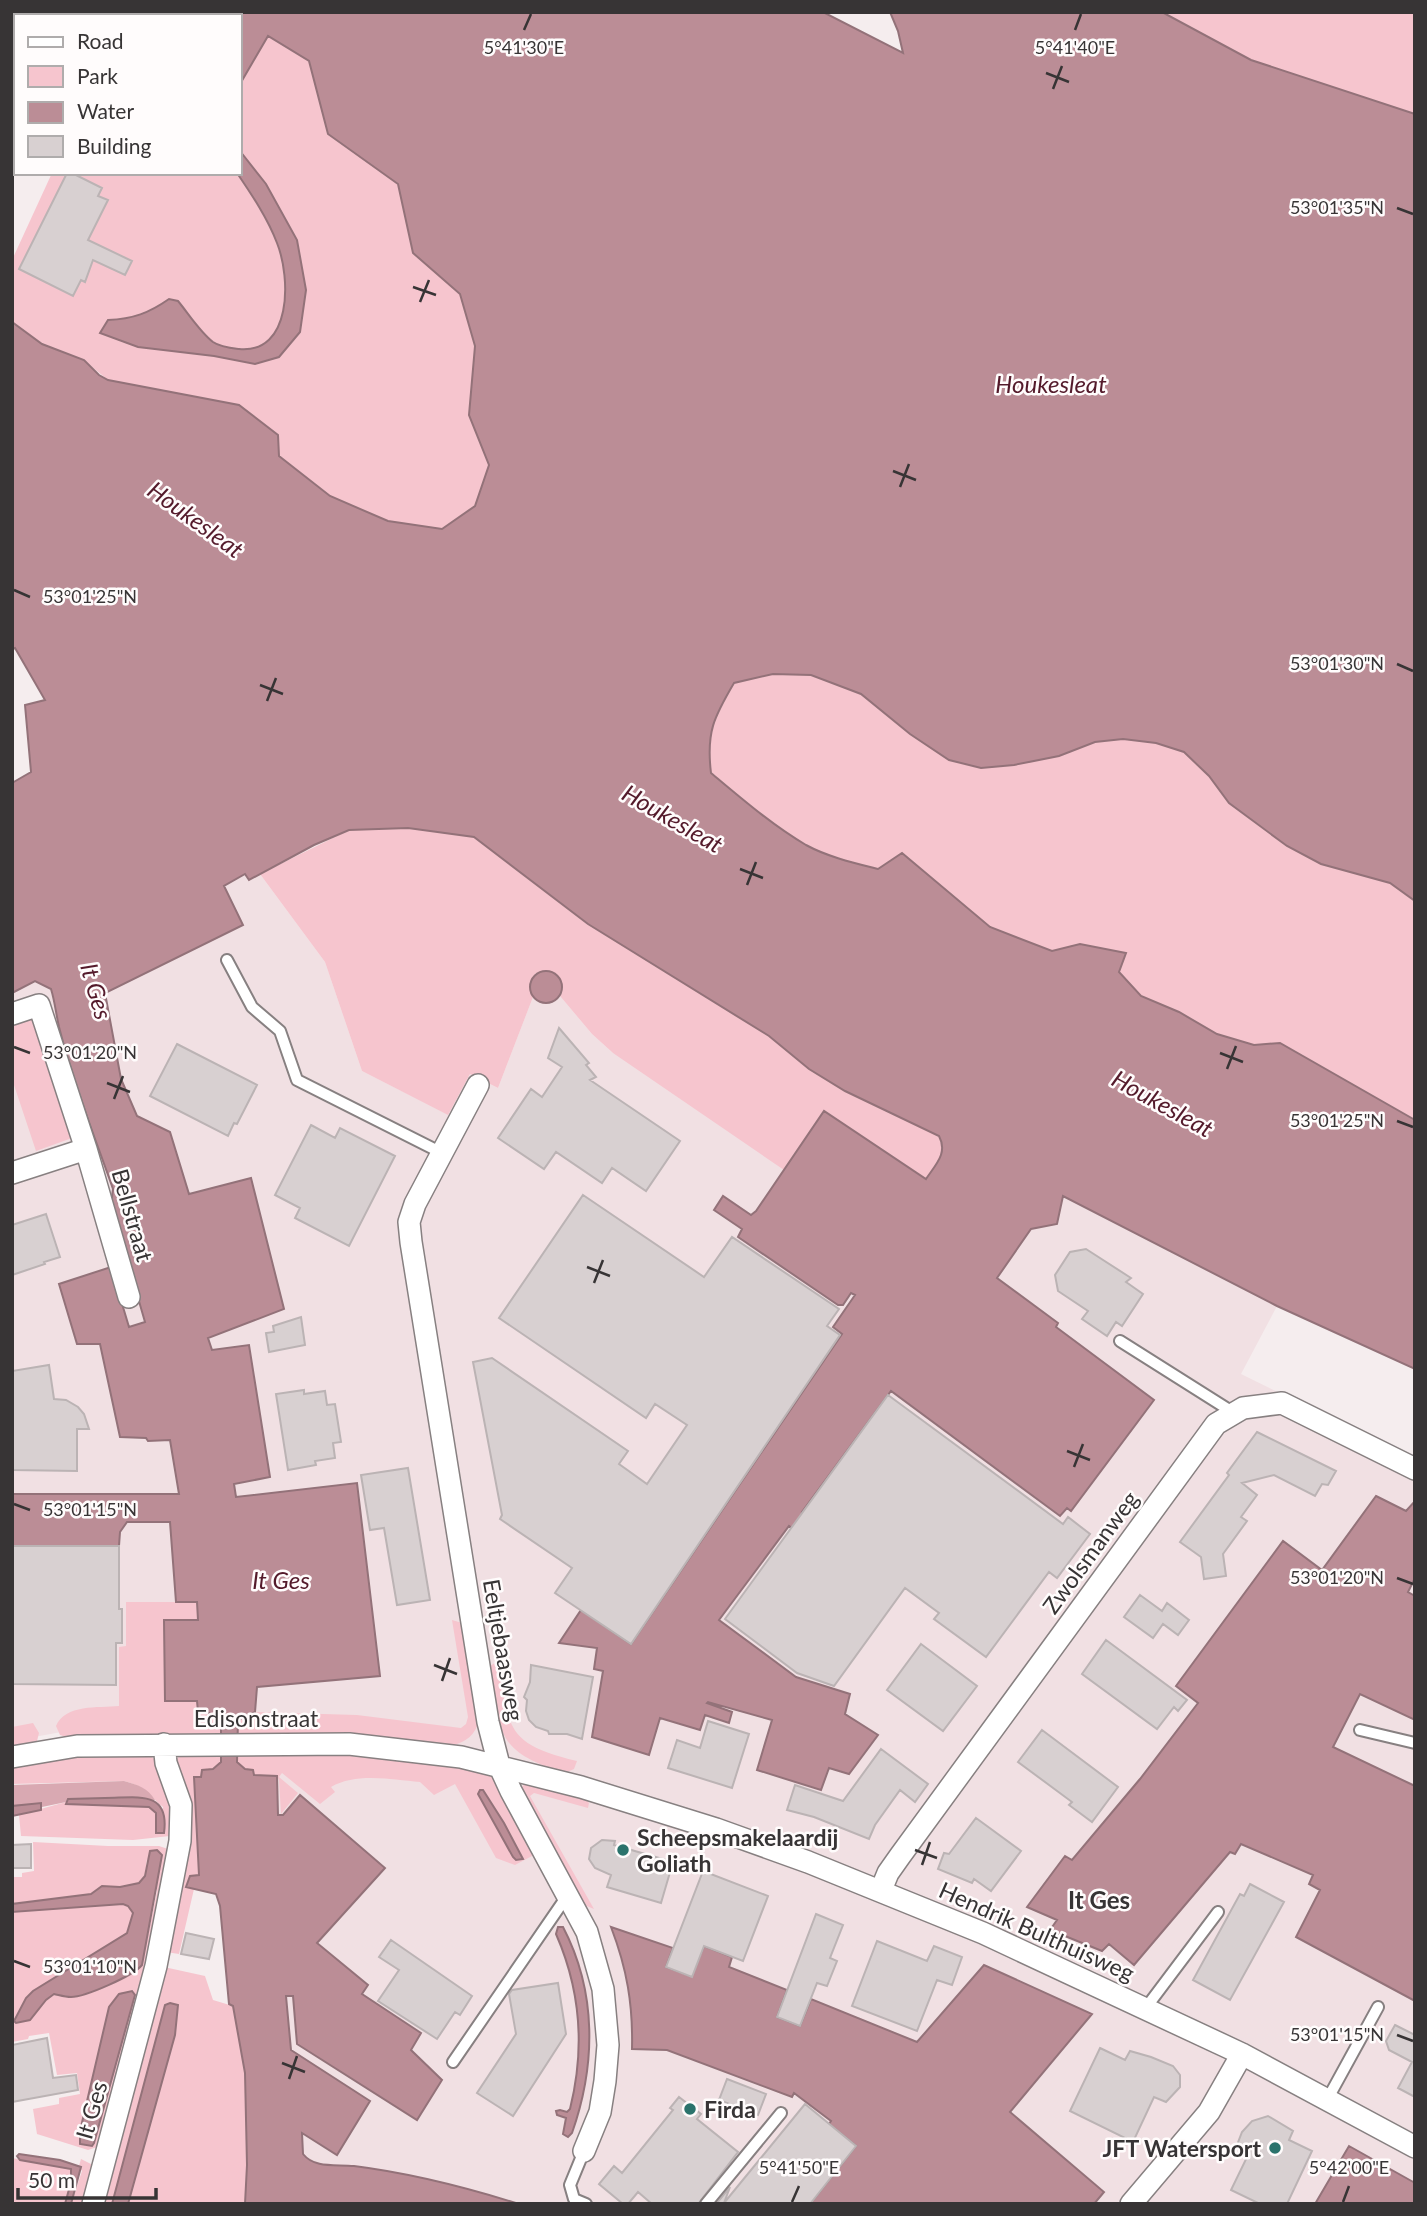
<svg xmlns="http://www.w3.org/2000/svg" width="1427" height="2216" font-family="Lato,sans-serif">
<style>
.built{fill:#f1e0e3}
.green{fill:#f6c5ce;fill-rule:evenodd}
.forest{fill:#d9a9b2}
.water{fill:#bb8d96;stroke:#937279;stroke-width:2}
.building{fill:#d8d0d1;stroke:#bbb3b4;stroke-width:2}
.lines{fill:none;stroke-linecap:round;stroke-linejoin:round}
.lane-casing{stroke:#878081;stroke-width:14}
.street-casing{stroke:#878081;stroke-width:24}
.lane{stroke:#fff;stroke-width:10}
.street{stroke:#fff;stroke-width:21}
.ticks{fill:none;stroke:#373435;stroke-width:2.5}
.poi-dot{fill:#2b736c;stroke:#fffcfc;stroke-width:2.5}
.labels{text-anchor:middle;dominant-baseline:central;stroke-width:5;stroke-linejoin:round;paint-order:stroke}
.street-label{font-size:23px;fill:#373435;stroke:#fffcfc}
.poi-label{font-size:23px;font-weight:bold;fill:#373435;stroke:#fffcfc;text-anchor:start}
.water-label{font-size:24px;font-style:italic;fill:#541a2b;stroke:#fffcfc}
.neighbourhood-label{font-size:24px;font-weight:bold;fill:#373435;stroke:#fffcfc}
.ticks-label{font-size:18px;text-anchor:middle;fill:#373435;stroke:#fffcfc;stroke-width:5;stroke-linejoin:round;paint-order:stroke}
</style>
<rect width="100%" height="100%" fill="#f5edee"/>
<path class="built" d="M245,874L249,880L260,874L325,962L362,1071L447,1114L470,1074L498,1088L533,997L560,996L592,1034L613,1053L939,1136L1113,1220L1277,1306L1241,1374L1415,1460V2204H519L440,2182L369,2168L321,2164L308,2160L303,2154L301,2132L370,2102L291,2050L286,1996H293L410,2050L421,2033L362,1994L368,1984L317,1943L385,1868L300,1796L283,1815H278L237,1762L238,1720L257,1687L380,1675L357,1483L236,1497L233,1484L270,1477L249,1345L211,1350L208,1338L284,1309L251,1179L189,1194L170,1132L137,1116L121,1079L104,993L243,925L224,886Z
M47,971L163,1351L207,1603L199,1683L67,1731L12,1741V991Z"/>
<path class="green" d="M12,12H165L163,16H16V78L12,75Z
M1158,12H1415V114L1251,60Z
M268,36L309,61L328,134L398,184L413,253L460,294L475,346L469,415L489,465L475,507L442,529L388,521L330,496L279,456L278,435L169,392L108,380L86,362L42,344L12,322V260L52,173H240V84Z
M773,674L811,675L861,694L910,734L981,768L1014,765L1060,756L1095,742L1123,739L1156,743L1184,752L1209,776L1229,803L1287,846L1321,864L1390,883L1415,901V1120L1280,1043L1254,1045L1217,1034L1179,1012L1141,996L1118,972L1126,954L1080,945L1052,951L990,927L903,854L878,869C854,863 828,857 806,845C772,825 741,798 711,773C706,732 714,717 734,683Z
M408,828L474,837L588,924L769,1036L809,1069L845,1091L939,1136C948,1153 936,1165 927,1179L824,1111L784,1170L613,1053L592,1034L560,996L562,993L536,973L530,983L533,997L498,1088L470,1074L448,1115L362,1071L325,962L260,874L349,830Z
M35,1014L72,1138L36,1151L12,1079V1024Z
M126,1602H198V1620H164L165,1701H198L207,1712L221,1720V1734L104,1735L69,1738L60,1735L56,1726C65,1704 98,1708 119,1706V1647L126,1646Z
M452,1620L462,1623L479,1721C475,1735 466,1742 453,1745L345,1735H237L238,1720L255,1712L357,1715L461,1728L466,1724L468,1717Z
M498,1661C509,1728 505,1744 577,1761L574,1769L565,1773C497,1752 501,1735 488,1671L490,1666Z
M33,1723L39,1733L37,1741L12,1747V1727Z
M221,1753V1762L202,1777H194L199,1875L190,1876L186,1887L194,1889L179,1954L166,1952L175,1763L180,1754Z
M315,1753L466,1766L486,1772L494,1779L534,1851L532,1856L515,1865L496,1858L455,1784L434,1795L420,1782C392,1780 357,1772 331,1787L335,1792L320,1804L282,1773L279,1777L298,1793L281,1814L279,1780L277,1776L254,1775L253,1770L245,1769L237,1762V1754Z
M108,1754L151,1756L156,1761L171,1797L170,1836L133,1840L21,1836L19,1815L66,1802L149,1807L156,1812V1832L163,1834V1807C146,1793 148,1788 124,1781L12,1784V1767L61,1758Z
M525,1783L585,1798L589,1803L588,1808L534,1793L530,1796L594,1909L577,1902L520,1790Z
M33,1842L108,1846H159L168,1849L157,1928L100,2146L88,2150L37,2134L33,2109L59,2104V2098L80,2094L77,2073L57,2075L49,2033L29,2036L28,2039L12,2042V1912L123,1904L128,1906L133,1913L127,1933L33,1991L26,1998L14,2021L16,2023L30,2020L46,2000L54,1994C59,1995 65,1997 71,1997C86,1997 133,1976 142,1964L157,1891L147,1859L145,1876L139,1883L120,1887L102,1886L91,1894L14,1903V1877H22V1873L34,1871ZM132,1991L135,1995L94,2143L80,2131L109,2007L119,1994Z
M164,1967L205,1976L213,2000L233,2006L245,2073L247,2165L245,2204H128L175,2035L178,2006L170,2003L165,2005L112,2204H99Z
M12,2158L72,2169L71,2182L65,2204H12Z
M81,2159L93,2165L85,2204H71L82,2171L79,2166Z"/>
<path class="forest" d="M124,1781C138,1785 148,1788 155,1800L68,1799L66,1802L42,1807V1804L12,1806V1785Z"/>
<path class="water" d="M165,12H823L903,53L898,31L890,12H1162L1251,60L1415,114V901L1390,883L1321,864L1287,846L1229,803L1209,776L1184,752L1156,743L1123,739L1095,742L1059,756L1014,765L981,768L949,760L910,734L861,694L811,675L773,674L734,683C714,717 706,732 711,773C741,798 772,825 806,845C828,857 854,863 878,869L902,853L990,927L1052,951L1080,944L1126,953L1119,972L1141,996L1179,1012L1217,1034L1254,1045L1280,1043L1415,1120V1369L1277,1306L1063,1196L1057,1224L1031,1229L997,1278L1058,1323L1056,1327L1154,1400L1071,1511L1067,1508L1060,1516L891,1391L802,1512L864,1558L853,1573L789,1526L719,1620L796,1677L850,1694L845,1714L878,1735L849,1774L829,1768L821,1790L757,1770L772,1720L708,1702L707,1703L732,1712L729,1723L705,1715L700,1730L660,1718L649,1755L592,1737L603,1671L594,1669L597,1648L559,1643L581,1610L631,1644L842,1334L833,1327L855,1295L851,1293L843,1305H838L738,1237L742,1229L714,1210L723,1196L751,1215L756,1211L824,1111L926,1179C936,1164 948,1153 939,1136L845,1091L809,1069L769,1036L588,924L474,837L408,828L349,830L314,845L249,880L245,874L224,886L243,925L105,993L121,1079L137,1116L170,1132L189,1194L251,1178L284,1309L208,1338L212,1350L249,1345L270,1477L234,1484L236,1497L357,1483L380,1676L257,1687L255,1712L238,1720L237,1762L245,1769L253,1770L254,1775L277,1776L278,1815H283L300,1795L385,1868L317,1943L368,1985L362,1994L421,2033L411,2050L442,2080L417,2120L297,2044L293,1996H286L291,2050L370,2101L337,2155L302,2133L303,2154C315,2169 336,2164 354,2166C410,2173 465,2187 519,2204H245L247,2165L245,2073L233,2006L229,2004L220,1906L216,1894L186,1887L190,1876L199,1875L194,1777H201L202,1770L213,1769L221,1762V1720L207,1712H198L197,1701H165L164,1620H198L197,1602H176L170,1522H127L120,1532L119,1546H12V1494H179L170,1440L148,1441L146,1438L120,1437L100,1344H77L59,1284L111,1267L129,1327L145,1322L111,1204L113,1189C94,1135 73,1082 59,1027C56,1014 55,1002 51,989L35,981L12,993V783L31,772L25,705L45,700L15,648L12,649V322L42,344L84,360L99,375L108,380L239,405L278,435L279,456L330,496L388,521L442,529L475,506L489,465L469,415L475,346L460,294L413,253L398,184L328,134L309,61L268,36L240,84V16H163Z
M240,151L266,184L297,240L306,290L300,332L279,357L255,364L214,356L138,347L100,333L108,320C133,319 149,313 169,299L178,301C188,313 200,332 213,342C220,347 230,348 239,349C292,354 291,278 277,243C268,219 252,195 237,173H240Z
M530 987a16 16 0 1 1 32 0a16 16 0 1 1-32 0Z
M1376,1496L1406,1511L1415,1501V1578L1408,1592L1415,1596V1720L1360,1694L1333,1747L1415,1786V2001L1296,1937L1320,1890L1309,1884L1313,1875L1241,1844L1235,1854L1230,1852L1134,1965L1109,1944L1102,1951L1050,1930L1057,1920L1027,1907L1065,1856L1072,1860L1140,1779L1198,1703L1176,1686L1283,1541L1322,1570Z
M480,1790H483L504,1823L523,1859L516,1860L513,1857L478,1794Z
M105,1798C136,1798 170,1789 164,1833H156V1813L149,1807L66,1804L68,1799Z
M41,1803V1810L12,1816V1806Z
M157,1850L162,1855L142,1965C133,1976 85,1997 71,1997C65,1997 59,1995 54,1994L46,2000L30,2020L16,2023L14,2021L26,1998L33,1991L127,1933L133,1913L128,1906L123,1904L12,1912V1904L91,1894L102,1886L120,1887L139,1883L145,1876L150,1851Z
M558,1927H563C597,1992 596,2065 572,2133L568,2137L563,2134L566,2118L557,2115L556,2111L560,2110L567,2112L570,2109C585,2049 581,1991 556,1934Z
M611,1927L673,1948L666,1967L691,1976L704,1946L732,1957L729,1967L787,1990L777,2017L800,2026L811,1999L917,2042L984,1965L1092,2014L1010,2112L1104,2192L1094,2204H810L856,2146L829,2124L831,2121L794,2093L792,2097L667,2050L632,2049C633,2004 627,1969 611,1927Z
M132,1991L135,1995L94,2143L92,2146L80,2144V2131L109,2007L119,1994Z
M170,2003L178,2005L175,2035L128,2204H112L165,2005Z
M1349,2146L1415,2183V2204H1315Z
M19,2154L60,2160L81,2167L71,2204H65L71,2182V2169L20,2160L17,2156Z"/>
<path class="building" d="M67,173H72L102,188L98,196L108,200L88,240L132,261L125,275L93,260L85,282L81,280L73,296L19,269Z
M559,1028L589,1063L586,1065L596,1077L590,1080L680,1141L646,1191L612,1168L602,1183L556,1152L544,1169L498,1138L531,1089L542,1097L562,1067L548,1058Z
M177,1044L257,1085L237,1124L234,1123L228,1136L150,1096Z
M311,1125L335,1138L340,1128L395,1156L349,1246L295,1218L300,1208L275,1195Z
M583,1195L704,1277L732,1237L839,1309L827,1326L840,1335L631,1644L555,1593L572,1568L500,1519L502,1515L473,1362L492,1358L628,1451L619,1464L647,1484L687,1425L655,1404L646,1418L499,1318Z
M46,1214L60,1257L44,1262L45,1264L12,1275V1225Z
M1086,1249L1131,1278L1126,1282L1143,1294L1122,1326L1116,1322L1107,1336L1082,1319L1088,1311L1058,1291L1055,1275L1070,1252Z
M301,1317L305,1345L269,1352L266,1333L274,1332L273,1326Z
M49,1365L54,1399L66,1400L78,1407L84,1414L89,1429H77V1471L12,1470V1371Z
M304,1390V1394L325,1391L327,1405L335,1404L341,1442L333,1443L335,1458L315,1461L316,1465L288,1470L276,1394Z
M888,1395L1063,1524L1068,1517L1090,1534L1057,1578L1049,1572L986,1657L934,1619L939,1613L905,1588L834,1686L797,1673L725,1619Z
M1257,1432L1336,1471L1328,1485L1322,1484L1315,1496L1274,1475L1242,1483L1257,1495L1241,1517L1247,1521L1223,1554L1226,1576L1204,1579L1201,1557L1180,1542L1229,1475L1227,1473Z
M408,1468L430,1600L397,1605L384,1528L370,1530L361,1475Z
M12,1546H119V1609H122V1643H116V1685L12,1684Z
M1140,1595L1162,1611L1167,1603L1189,1620L1178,1635L1163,1624L1153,1638L1124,1617Z
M1106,1640L1187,1700L1178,1711L1174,1707L1157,1729L1082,1674Z
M921,1644L977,1686L943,1731L887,1690Z
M531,1665L593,1677L582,1739L567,1734H549L548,1731L536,1727L529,1720L526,1711L527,1700L524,1697L530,1682Z
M708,1721L749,1734L732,1788L668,1768L677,1740L700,1748Z
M1042,1730L1118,1787L1092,1822L1069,1805L1072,1802L1018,1762Z
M881,1749L928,1784L915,1802L900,1790L875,1825L869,1839L814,1817L787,1810L795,1785L843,1801Z
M976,1818L1021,1851L991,1891L974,1879L972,1883L938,1869L944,1853L949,1854Z
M602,1840L615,1841L614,1845L673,1862L661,1903L607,1887L611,1875L595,1868L589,1859L591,1848Z
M31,1844V1868H12V1845Z
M703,1871L768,1896L743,1961L704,1946L692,1977L666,1967Z
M1250,1884L1284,1902L1230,2000L1193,1980L1240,1894L1244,1896Z
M816,1914L843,1925L830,1958L837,1961L827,1986L817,1983L800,2026L777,2017Z
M186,1933L214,1939L209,1959L181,1954Z
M391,1940L472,1996L460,2015L455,2012L437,2039L378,2001L399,1970L379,1957Z
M877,1941L927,1961L934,1946L962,1957L952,1985L937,1980L917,2031L852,2006Z
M558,1983L566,2034L513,2116L477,2093L516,2034L509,1994L512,1990Z
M1395,2025L1415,2035V2097L1398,2088L1412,2062L1389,2050L1386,2041Z
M47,2038L53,2078L76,2075L78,2090L12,2102V2045Z
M1100,2048L1125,2060L1130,2051L1151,2057L1173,2066L1180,2075V2087L1166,2102L1154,2097L1133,2142L1070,2111Z
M727,2079L766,2094L758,2115L719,2100Z
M679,2097L701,2114L697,2119L738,2152L698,2204H652L638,2192L628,2204H623L599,2184L614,2166L622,2173L673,2110L670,2108Z
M805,2104L856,2146L810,2204H716L730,2187L724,2203Z
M1268,2116L1293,2131L1289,2140L1312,2151L1287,2204H1260L1231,2190L1250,2151L1237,2145L1242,2132L1252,2121Z"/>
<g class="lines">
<g class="lane-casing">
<path id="lane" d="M12,82L16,85
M227,960L252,1007L280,1031L297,1080L442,1153
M1120,1341L1234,1413
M1360,1730L1415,1743
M1145,2009L1218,1912
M453,2062L567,1896
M1327,2100L1378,2007
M584,2151L570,2185L574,2199L586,2204
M706,2204L781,2113"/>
</g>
<g class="street-casing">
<path id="street" d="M12,1014L39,1005L86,1149L129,1297
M478,1085L415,1204L409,1222L411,1242L488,1722L499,1765L511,1791L587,1932L603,1989L608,2045L605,2081L600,2112L584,2151
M12,1173L86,1149
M12,1757L77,1746L349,1744L461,1757L581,1787L716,1829L808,1862L983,1933L1242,2054L1415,2147
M881,1890L888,1873L900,1856L1216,1424L1243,1408L1282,1403L1415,1469
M93,2204L156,1966L180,1841L181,1805L166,1763L164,1744
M1131,2204L1209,2112L1242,2054"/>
</g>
<use href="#lane" class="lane"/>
<use href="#street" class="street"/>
</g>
<path class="ticks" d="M524,30L531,14M1075,30L1081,14M1046,73L1069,82M1053,89L1062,66M1397,208L1413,214M413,287L436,295M420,302L429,280M893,471L916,480M900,487L909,464M14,590L30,597M1397,664L1413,671M260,685L283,694M267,701L276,678M740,869L763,878M747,885L756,862M14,1047L30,1053M1220,1053L1243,1062M1227,1069L1236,1046M107,1083L130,1092M114,1099L123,1076M1397,1121L1413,1127M587,1267L610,1276M594,1283L603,1260M1067,1451L1090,1460M1074,1467L1083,1444M14,1504L30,1510M1397,1578L1413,1584M434,1665L457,1674M442,1681L450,1658M915,1850L937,1858M922,1865L930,1842M14,1961L30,1967M1397,2035L1413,2041M282,2063L305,2072M289,2079L297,2056M792,2202L799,2186M1343,2202L1349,2186"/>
<g class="poi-dot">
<circle cx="623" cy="1850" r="7"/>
<circle cx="690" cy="2109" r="7"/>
<circle cx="1275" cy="2148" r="7"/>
</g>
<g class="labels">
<g class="street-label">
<text transform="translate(133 1215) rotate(74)">Bellstraat</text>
<text transform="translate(1090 1552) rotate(-54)">Zwolsmanweg</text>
<text transform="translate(504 1650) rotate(80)">Eeltjebaasweg</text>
<text x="256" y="1718">Edisonstraat</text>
<text transform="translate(1037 1931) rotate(24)">Hendrik Bulthuisweg</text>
<text transform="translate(91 2110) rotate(-74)">It Ges</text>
</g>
<g class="poi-label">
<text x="637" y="1837">Scheepsmakelaardij<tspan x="637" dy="26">Goliath</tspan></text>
<text x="704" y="2109">Firda</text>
<text x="1261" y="2148" text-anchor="end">JFT Watersport</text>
</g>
<g class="water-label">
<text x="1051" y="383">Houkesleat</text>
<text transform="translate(196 519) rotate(36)">Houkesleat</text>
<text transform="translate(673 818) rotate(30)">Houkesleat</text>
<text transform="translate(97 991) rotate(74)">It Ges</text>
<text transform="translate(1163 1103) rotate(29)">Houkesleat</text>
<text x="281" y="1579">It Ges</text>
</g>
<g class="neighbourhood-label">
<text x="1099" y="1899">It Ges</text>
</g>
</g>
<g class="ticks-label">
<text x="1075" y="54">5°41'40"E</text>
<text x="524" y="54">5°41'30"E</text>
<text x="1337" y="214">53°01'35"N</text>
<text x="90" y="603">53°01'25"N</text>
<text x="1337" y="670">53°01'30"N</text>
<text x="90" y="1059">53°01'20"N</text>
<text x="1337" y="1127">53°01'25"N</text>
<text x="90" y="1516">53°01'15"N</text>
<text x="1337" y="1584">53°01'20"N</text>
<text x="90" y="1973">53°01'10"N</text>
<text x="1337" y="2041">53°01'15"N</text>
<text x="799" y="2174">5°41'50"E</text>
<text x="1349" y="2174">5°42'00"E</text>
</g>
<rect width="1427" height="2216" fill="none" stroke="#373435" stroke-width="28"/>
<rect x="14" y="14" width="228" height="161" fill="#fffcfc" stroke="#afacac" stroke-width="2"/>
<rect x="28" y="37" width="35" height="10" fill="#ffffff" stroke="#afacac" stroke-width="2"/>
<text x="77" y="49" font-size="21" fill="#373435">Road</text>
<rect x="28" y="66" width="35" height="21" fill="#f6c5ce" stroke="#afacac" stroke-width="2"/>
<text x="77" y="84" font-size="21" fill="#373435">Park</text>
<rect x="28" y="102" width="35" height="21" fill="#bb8d96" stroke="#afacac" stroke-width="2"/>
<text x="77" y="119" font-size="21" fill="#373435">Water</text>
<rect x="28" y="136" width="35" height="21" fill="#d8d0d1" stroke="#afacac" stroke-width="2"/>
<text x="77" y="154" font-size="21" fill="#373435">Building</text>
<path d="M18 2188v10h138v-10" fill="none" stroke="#373435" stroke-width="3.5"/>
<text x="28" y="2188" font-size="21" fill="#373435" stroke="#fffcfc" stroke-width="5" paint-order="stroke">50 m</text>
</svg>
